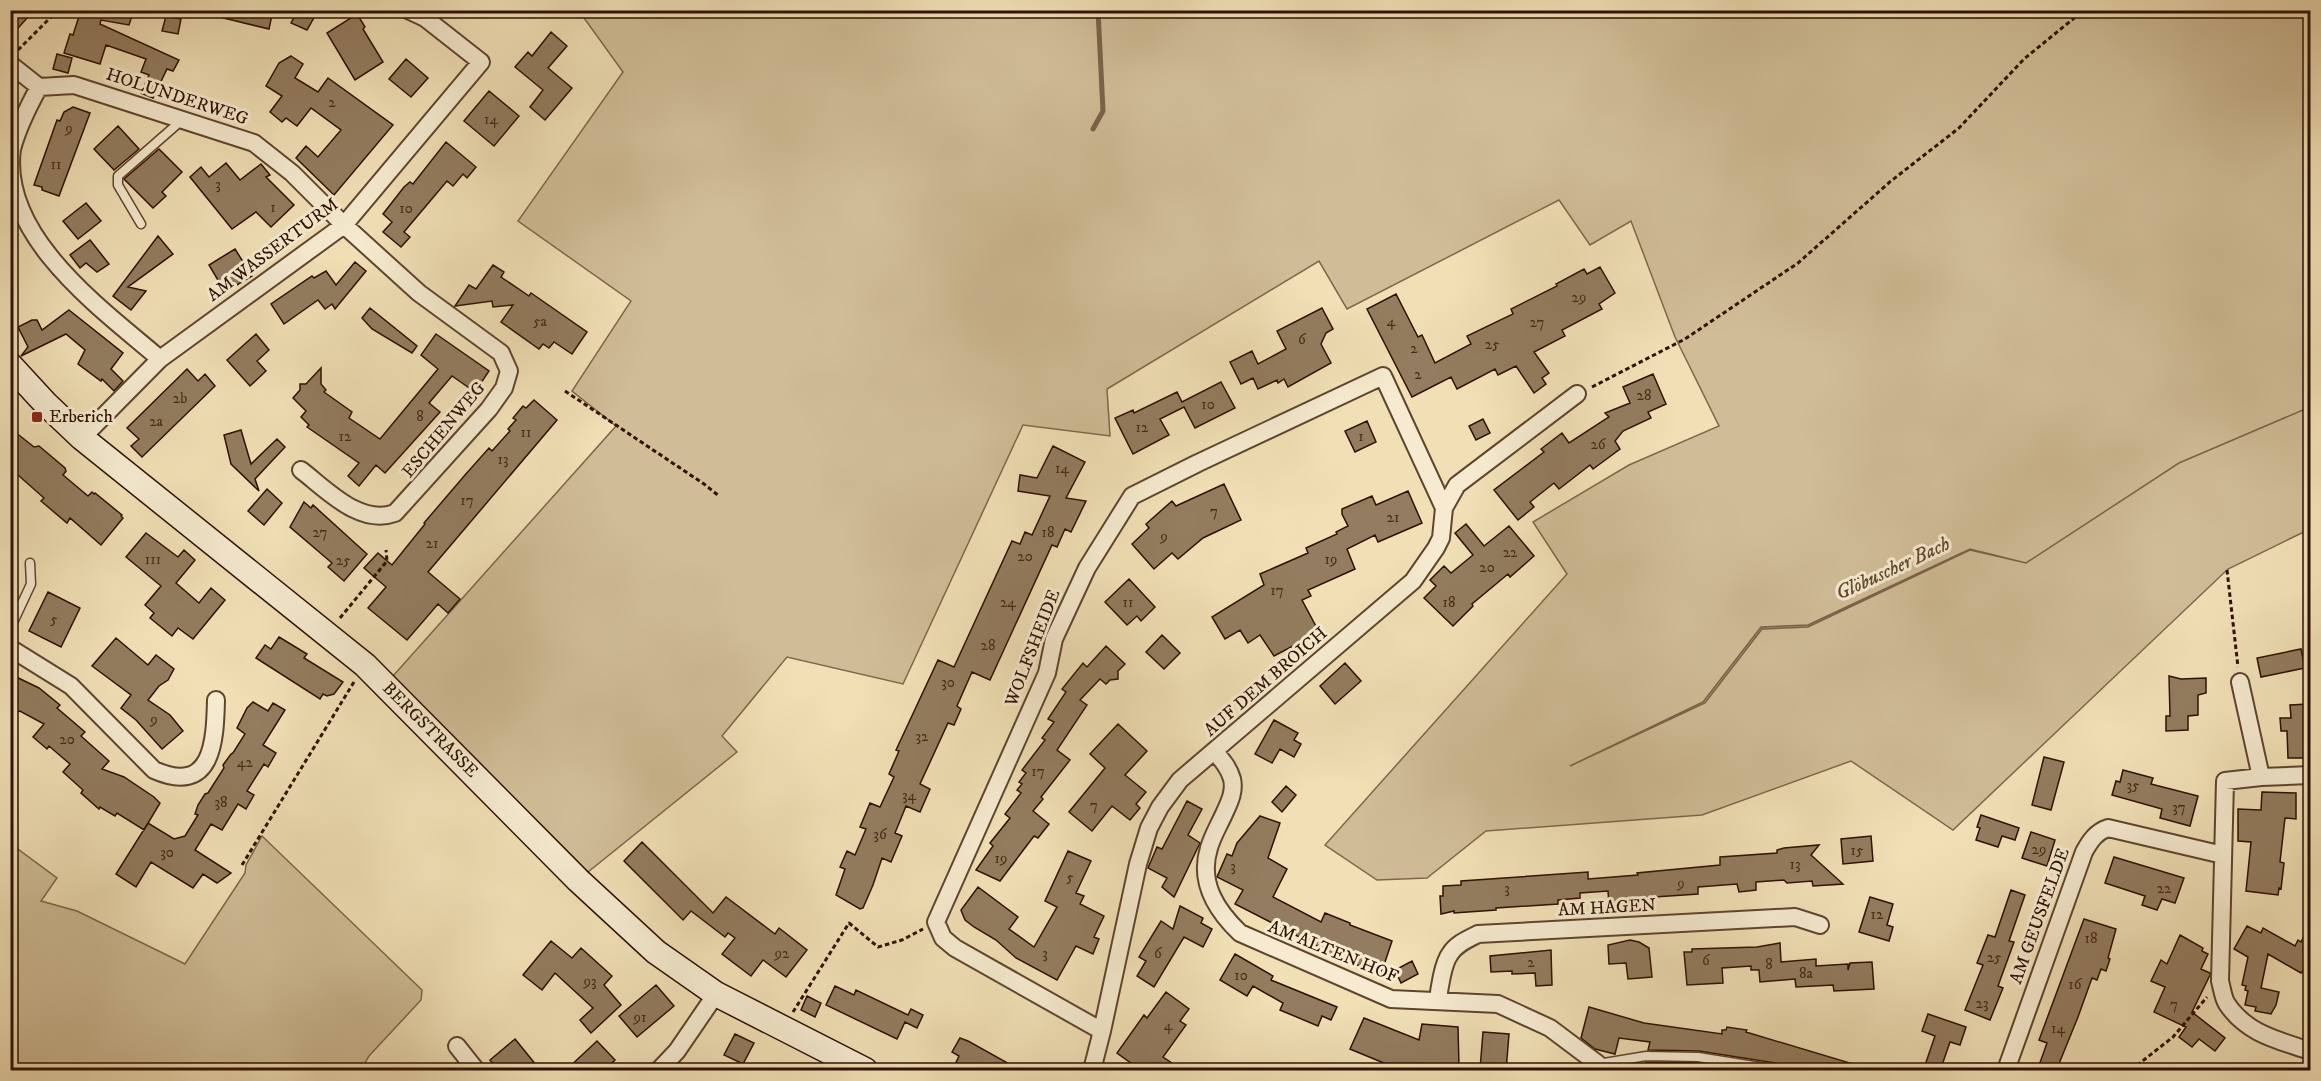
<svg xmlns="http://www.w3.org/2000/svg" width="2321" height="1081" font-family="'IM FELL DW Pica',serif">
<style>
.green{fill:#d0bd97;stroke:#7f664c;stroke-width:1.5}
.water{fill:#af9978;stroke:#7b6248;stroke-width:1.5}
.lines{fill:none;stroke-linecap:round;stroke-linejoin:round}
.stream{stroke:#7b6248;stroke-width:5}
.building{fill:#937c5f;stroke:#2e1000;stroke-width:1.5}
.lane-casing{stroke:#5f442e;stroke-width:11}
.street-casing{stroke:#5f442e;stroke-width:20}
.secondary-casing{stroke:#2e1000;stroke-width:27}
.path{stroke:#2e1000;stroke-width:3;stroke-dasharray:4.5 3;stroke-linecap:butt}
.lane{stroke:#f6ebd0;stroke-width:8}
.street{stroke:#f6ebd0;stroke-width:16}
.secondary{stroke:#f6ebd0;stroke-width:24}
.poi-dot{fill:#8f2418;stroke:#f6ebd0;stroke-width:2}
.labels{text-anchor:middle;dominant-baseline:central;stroke-width:6;stroke-linejoin:round;paint-order:stroke}
.number-label{font-size:15px;fill:#472b18}
.street-label{font-size:18px;fill:#2e1000;stroke:#f6ebd0}
.poi-label{font-size:18px;fill:#2e1000;stroke:#f6ebd0;text-anchor:start}
.water-label{font-size:20px;font-style:italic;fill:#624730;stroke:#f6ebd0}
</style>
<rect width="100%" height="100%" fill="#f1e0b6"/>
<filter id="stains"><feTurbulence type="fractalNoise" baseFrequency=".00333" numOctaves="4"/><feColorMatrix values="0 0 0 0 .2 0 0 0 0 .09 0 0 0 0 .02 0 0 0 .5 -.17"/></filter>
<radialGradient id="worn" r=".72"><stop offset=".6" stop-color="#630" stop-opacity="0"/><stop offset="1" stop-color="#630" stop-opacity=".3"/></radialGradient>
<path class="green" d="M579,11H2310V529L2228,569L1953,830L1851,761L1702,815L1486,831L1427,878L1377,880L1325,845L1567,574L1533,522L1629,465L1719,426L1675,337L1631,221L1590,245L1559,200L1347,309L1319,261L1107,389L1110,436L1023,425L903,684L787,657L722,736L737,752L588,872L393,676L616,426L572,391L631,301L518,221L623,72Z
M262,836L422,990L421,1000L369,1056L361,1070H11V844L57,878L41,901L77,911L185,964L245,873L246,865Z"/>
<path class="water" d="M2310,407L2179,463L2026,563L1970,550L1808,627L1762,629L1705,703L1570,766L1703,702L1761,627L1808,625L1970,549L2026,563L2179,463Z"/>
<g class="lines">
<path class="stream" d="M1093,129L1103,111L1098,10"/>
</g>
<path class="building" d="M10,10H21L28,17L10,37Z
M81,10H134L129,25L101,20L100,24L179,60L173,71L167,69L153,98L141,93L149,75L141,72L146,59L106,45L100,64L64,53L70,34L73,35Z
M216,10H273L269,29L215,16Z
M298,10H308L316,14L307,30L291,23Z
M357,14L365,27L363,29L383,62L355,80L327,33Z
M166,16L181,19L178,34L162,31Z
M551,32L567,46L548,68L572,88L545,120L530,107L543,90L515,67L528,52L532,56Z
M57,54L72,58L68,73L53,69Z
M291,56L303,64L295,78L318,92L328,78L393,125L334,195L296,158L306,146L318,157L341,130L311,108L297,126L286,118L282,122L270,112L282,96L266,86L279,63Z
M406,59L428,78L411,97L389,79Z
M489,91L519,116L494,146L464,121Z
M73,107L90,113L59,196L42,190V187L34,185L57,120L60,121L64,112Z
M118,126L139,149L114,170L94,149Z
M446,142L476,167L467,178L463,174L453,186L447,181L404,232L410,237L401,247L383,232L392,222L383,214L404,187L410,182L413,184Z
M159,149L182,172L162,192L166,196L153,208L124,179Z
M226,163L240,180L261,164L270,175L266,177L294,205L271,227L256,212L232,229L190,177L201,167L209,177Z
M86,203L101,221L78,239L63,221Z
M158,236L173,254L128,287L146,291L131,310L113,296Z
M90,240L109,264L97,272L86,263L80,268L70,255Z
M235,249L252,276L225,292L209,265Z
M355,262L366,271L335,309L332,304L325,309L318,300L284,324L271,304L312,276L314,278L326,271L336,285Z
M493,265L504,272L501,277L529,296L531,293L587,332L572,354L554,342L549,348L543,344L539,349L501,322L513,305L493,307L492,301L455,306L469,285L476,289Z
M1600,267L1615,293L1599,304L1602,309L1562,330L1565,336L1534,352L1549,373L1542,378L1546,384L1534,393L1516,366L1498,375L1495,369L1457,389L1451,377L1412,397L1367,309L1396,294L1418,337L1422,335L1435,363L1471,344L1467,336L1513,314L1511,309L1557,286L1556,284L1584,269L1587,274Z
M370,308L417,346L412,353L372,329L362,318Z
M1322,308L1333,329L1326,333L1321,344L1331,363L1288,387L1284,379L1278,383L1277,380L1258,389L1253,378L1241,384L1230,362L1252,351L1258,364L1286,349L1277,331Z
M69,310L123,353L111,369L123,381L114,391L102,379L101,381L78,364L85,350L66,334L21,356L28,347L18,327L32,320H37L42,330Z
M256,334L269,350L257,361L266,371L250,386L227,360Z
M436,334L489,371L475,392L452,376L429,403L440,412L385,473L376,465L359,486L348,476L359,463L307,427L309,425L301,417L306,411L293,398L300,390V384H306L321,368V384L326,390L324,392L352,412L349,418L380,439L438,369L421,355Z
M187,369L198,381L205,374L215,386L142,457L131,446L139,439L127,428Z
M1653,374L1666,404L1648,412L1651,418L1623,431L1615,441L1620,449L1593,469L1590,465L1559,489L1554,483L1530,502L1534,507L1518,520L1494,490L1544,452L1541,449L1562,433L1569,443L1609,417L1605,413L1630,403L1623,387Z
M1221,382L1235,408L1195,428L1184,407L1160,419L1169,435L1133,454L1115,418L1133,410L1134,413L1177,392L1182,402Z
M534,400L557,420L428,572L460,599L448,613L438,604L407,640L368,608L386,587L364,568L378,553L392,565L425,524L424,523L465,475L489,448L492,451L510,431L508,429L516,420L513,418L523,406L526,408Z
M1483,419L1490,433L1476,440L1469,426Z
M1367,421L1376,442L1355,452L1345,431Z
M10,428L34,447L39,446L65,468L66,471L63,475L88,496L92,492L94,494L95,493L122,515L121,516L123,518L101,545L70,518L67,523L41,501L44,498L10,468Z
M241,430L251,464L277,439L285,447L255,479L259,491L231,464L224,435Z
M1053,446L1085,462L1066,498L1086,501L1071,532L1065,529L1057,547L1052,545L990,680L972,672L957,706L961,709L954,725L948,723L920,784L930,789L920,812L906,806L895,833L902,836L891,862L882,858L873,885L863,908L860,909L836,895L845,869L840,867L847,851L855,855L866,829L860,827L870,803L880,807L894,777L889,774L899,751L896,750L938,660L954,667L1012,541L1020,544L1025,532L1032,535L1050,496L1018,491L1020,475L1037,478Z
M1224,484L1241,520L1203,538L1178,559L1172,553L1154,569L1132,544L1149,528L1146,524L1172,501L1176,506Z
M267,489L282,503L264,525L248,511Z
M1408,491L1422,523L1378,542L1375,535L1347,549L1355,569L1308,590L1311,596L1302,600L1318,630L1310,633L1312,636L1274,656L1260,635L1248,643L1240,630L1225,639L1212,617L1264,585L1260,574L1308,553L1306,548L1337,534L1336,532L1348,526L1342,514V509L1372,496L1376,505Z
M304,502L311,508L313,505L367,554L344,581L328,567L332,563L290,527Z
M1466,524L1484,546L1509,526L1534,556L1510,577L1508,574L1472,604L1473,606L1453,626L1424,598L1436,586L1430,580L1444,566L1451,573L1473,555L1455,533Z
M146,533L178,557L184,550L195,560L176,583L199,603L211,588L225,600L193,639L178,628L172,636L150,618L154,613L145,605L161,586L126,557Z
M1129,579L1155,607L1141,621L1137,616L1127,625L1105,602Z
M48,592L80,608L61,647L29,631Z
M1162,635L1180,653L1164,669L1146,652Z
M279,637L307,654L304,658L343,682L334,694L327,696L323,694L320,699L256,658L265,645L271,649Z
M116,638L148,665L156,655L174,669L168,680L159,686L148,700L170,715L183,731L162,749L136,720L121,708L131,695L92,666Z
M1106,646L1125,664L1118,671V679L1110,680L1106,684L1100,679L1080,700L1087,705L1057,750L1070,760L1041,797L1043,799L1033,811L1049,824L1038,838L1034,836L1000,881L976,870L993,846L990,843L1010,818L1005,814L1021,793L1017,790L1022,784L1019,782L1026,773L1022,770L1045,740L1042,738L1054,722L1048,719L1066,692L1062,689L1083,663L1087,667Z
M2301,649L2305,668L2261,677L2257,658Z
M1345,663L1361,681L1335,704L1320,686Z
M10,674L39,688L60,705L57,708L85,732L81,736L109,761L102,769L124,777L154,797L160,803L144,830L117,813L115,816L100,807L99,809L81,793L83,790L63,772L70,764L49,746L47,749L33,737L44,724L20,711L10,715Z
M2169,676L2181,679L2206,678V693L2198,695V715L2188,716V730L2166,731V716H2170Z
M253,702L268,711L273,703L285,710L263,745L276,753L268,767L264,764L247,791L254,795L246,809L238,804L222,830L211,824L195,850L231,873L217,883L203,874L193,888L151,862L136,887L116,874L148,823L174,839L185,836L198,815L195,814L198,805L205,794L208,793L224,768L223,765L231,754L233,753L245,734L237,728L247,708Z
M2308,704L2310,751H2307V758H2288L2287,731H2281L2280,718H2291L2290,705Z
M1274,720L1298,733L1294,740L1301,744L1294,757L1280,749L1272,763L1255,754Z
M1118,724L1147,751L1125,775L1146,792L1136,804L1140,808L1130,820L1112,806L1092,831L1069,812L1105,768L1090,754Z
M2044,757L2064,762L2051,810L2032,805Z
M2123,770L2153,778L2151,784L2198,796L2190,826L2160,818L2162,809L2112,795L2116,781L2120,782Z
M1286,786L1296,795L1282,812L1272,802Z
M2262,792L2296,793V819L2285,818L2280,862L2284,863L2281,889L2279,888L2278,895L2246,891L2251,842L2238,841V809L2261,810Z
M1187,801L1202,809L1188,835L1200,843L1174,897L1162,887L1167,878L1148,868L1157,847L1162,849Z
M1981,815L2019,828L2015,840L2002,836L1998,847L1976,840L1980,828L1977,827Z
M1260,816L1280,823L1268,858L1287,869L1273,897L1321,922L1325,913L1350,923V925L1392,941L1382,971L1374,968L1373,971L1318,950L1319,947L1235,904L1243,890L1217,877L1227,854L1232,856L1237,843Z
M2031,832L2055,840L2047,866L2022,858Z
M1871,836L1873,861L1843,864L1841,839Z
M642,842L713,913L726,897L775,934L779,928L807,950L786,977L763,960L751,976L722,954L735,938L728,933L725,937L691,911L683,920L624,861Z
M1819,845L1811,855L1843,884L1813,886L1812,881L1787,883L1784,880L1756,882V890L1739,892L1737,884L1698,887V894L1640,898V902L1609,904L1608,891L1580,893V898L1558,900V904L1496,908V910L1454,913V911L1441,914L1440,896H1443V886L1461,885V881L1588,872V879L1638,875L1637,873L1720,865V857L1777,853V850L1784,848Z
M1068,851L1091,861L1076,893L1084,896L1080,904L1104,916L1094,937L1099,939L1093,954L1076,946L1057,980L1016,958L996,940L974,927L965,920L961,910L978,887L1018,917L1009,929L1034,947L1057,907L1045,901Z
M2114,857L2184,878L2175,903L2162,899L2157,910L2142,905L2145,896L2105,883Z
M2011,890L2025,895L2009,941L2014,942L1998,986L2003,988L1990,1020L1965,1010L1983,965L1977,963L1988,935L1995,937Z
M1870,897L1893,904L1887,925L1893,927L1889,941L1859,932Z
M1180,906L1203,918L1201,923L1212,929L1203,947L1184,937L1154,987L1137,976L1146,961L1139,957L1161,921L1173,929Z
M2084,919L2116,929L2108,958L2110,959L2106,971L2101,969L2097,980L2092,978L2078,1017L2056,1071H2037L2047,1043L2039,1040Z
M2310,924V975L2303,971L2301,973L2268,954L2261,988L2279,992L2276,1005L2271,1014L2255,1011L2256,1007L2245,1005L2248,991L2245,990L2246,986L2242,985L2248,957L2234,949L2247,926L2261,933L2263,928L2295,946L2298,940L2301,942Z
M2180,935L2203,948L2202,951L2208,954L2201,969L2210,973V975L2192,1012L2225,1038L2215,1051L2199,1039L2192,1047L2179,1037L2186,1027L2154,1012L2165,987L2151,981L2161,960L2167,964Z
M1630,940L1639,942L1649,948L1652,977L1628,979L1626,963L1609,964L1608,945Z
M551,941L572,958L581,948L612,976L604,985L621,1005L591,1033L580,1020L593,1008L555,973L542,990L523,975Z
M1780,943L1781,962L1816,959V966L1848,964V970L1850,963L1872,962L1874,989L1834,991L1833,985L1796,987L1795,979L1760,982L1759,970H1751V966L1722,968L1723,983L1687,985L1684,952H1692V949L1757,947Z
M1551,950L1552,985L1536,986L1535,973L1512,974V971L1491,972L1490,956Z
M1235,954L1273,976L1271,980L1337,1007L1331,1020L1322,1016L1318,1026L1280,1010L1283,1003L1253,986L1247,996L1220,980Z
M1412,961L1418,974L1401,983L1395,970Z
M656,985L674,1006L637,1037L619,1016Z
M835,986L854,995L856,990L908,1015L911,1009L923,1015L917,1028L905,1022L897,1039L826,1005Z
M1166,992L1189,1009L1180,1021L1186,1025L1163,1057L1184,1071H1142L1117,1053L1144,1015L1147,1018Z
M807,996L821,1003L815,1017L801,1010Z
M1589,1007L1644,1023L1722,1034V1030H1726L1727,1027L1747,1030L1746,1032L1863,1067L1862,1071H1786L1781,1064L1699,1051L1648,1050L1650,1042L1619,1038L1615,1054L1595,1049L1581,1038Z
M1928,1014L1966,1027L1960,1045L1950,1042L1940,1071H1923L1935,1036L1922,1031Z
M1364,1018L1419,1040L1422,1024L1458,1027L1459,1067L1447,1066L1445,1071H1403L1350,1049Z
M1483,1032L1509,1034L1506,1071L1480,1069Z
M735,1034L754,1043L743,1064L724,1055Z
M960,1038L968,1041L1022,1071H952L959,1056L952,1052Z
M515,1039L541,1071H499L490,1060Z
M597,1041L615,1060L604,1071H565Z
M1646,1062L1697,1063L1742,1071H1643Z"/>
<g class="lines">
<g class="lane-casing">
<path id="lane" d="M141,224L118,185V176L182,120
M10,629L31,584L30,563
M1598,1064L1646,1056L1698,1057L1780,1070"/>
</g>
<g class="street-casing">
<path id="street" d="M10,64L39,87L74,85L254,143L292,173L344,225L419,293L501,353L509,371L504,388L489,409L395,513C360,526 327,490 301,470
M39,87C28,107 18,127 12,149C0,237 103,310 160,359
M82,438L160,359L344,225L481,62L425,18L408,10
M10,648L71,686L154,770C213,796 215,741 216,700
M2240,682L2261,777L2225,781L2220,981C2222,988 2223,998 2227,1004C2247,1034 2278,1040 2310,1051
M1215,752C1222,760 1229,768 1232,779C1235,792 1229,803 1224,814C1219,825 1212,837 1209,848C1198,883 1217,911 1240,933L1391,999L1498,1004L1550,1028L1598,1064L1600,1070
M2261,777L2310,775
M1438,1001C1439,990 1443,963 1450,954C1456,944 1468,939 1478,934L1795,917L1820,925
M1102,1031L955,948L943,938L936,922L1047,673L1054,639L1087,568L1132,496L1198,463L1383,376L1444,508
M457,1046L476,1070
M659,1070L677,1051L716,994
M1092,1070L1102,1031L1138,864L1149,828L1160,807L1180,780L1413,581L1436,548L1441,538L1444,508L1457,485L1577,394
M2006,1070L2084,852C2090,841 2096,832 2108,828L2223,855"/>
</g>
<g class="secondary-casing">
<path id="secondary" d="M10,365L45,403L82,438L365,665L578,880L656,952L716,994L865,1070"/>
</g>
<path class="path" d="M18,50L58,10
M1592,387L1685,339L1798,263L1891,181L1959,128L2024,59L2084,10
M565,391L704,484L719,496
M2227,570L2238,667
M340,618L387,561L386,550
M242,865L354,682
M793,1012L849,923L878,947L902,940L923,929
M2131,1070L2173,1037L2207,997"/>
<use href="#lane" class="lane"/>
<use href="#street" class="street"/>
<use href="#secondary" class="secondary"/>
</g>
<rect class="poi-dot" x="31" y="411" width="12" height="12" rx="3"/>
<g class="labels">
<g class="number-label">
<text x="332" y="102">2</text>
<text x="491" y="119">14</text>
<text x="69" y="128">9</text>
<text x="56" y="164">11</text>
<text x="218" y="184">3</text>
<text x="273" y="207">1</text>
<text x="406" y="208">10</text>
<text x="1579" y="297">29</text>
<text x="540" y="321">5a</text>
<text x="1391" y="321">4</text>
<text x="1537" y="322">27</text>
<text x="1302" y="339">6</text>
<text x="1492" y="344">25</text>
<text x="1414" y="348">2</text>
<text x="1418" y="374">2</text>
<text x="1644" y="395">28</text>
<text x="180" y="398">2b</text>
<text x="1208" y="404">10</text>
<text x="420" y="416">8</text>
<text x="156" y="421">2a</text>
<text x="1142" y="427">12</text>
<text x="526" y="432">11</text>
<text x="345" y="436">12</text>
<text x="1361" y="436">1</text>
<text x="1598" y="444">26</text>
<text x="503" y="459">13</text>
<text x="1062" y="468">14</text>
<text x="467" y="500">17</text>
<text x="1214" y="511">7</text>
<text x="1393" y="517">21</text>
<text x="320" y="532">27</text>
<text x="1048" y="532">18</text>
<text x="1164" y="536">9</text>
<text x="432" y="543">21</text>
<text x="1510" y="552">22</text>
<text x="1025" y="556">20</text>
<text x="153" y="559">111</text>
<text x="1331" y="559">19</text>
<text x="343" y="560">25</text>
<text x="1487" y="567">20</text>
<text x="1277" y="590">17</text>
<text x="1008" y="602">24</text>
<text x="1128" y="602">11</text>
<text x="1449" y="602">18</text>
<text x="54" y="619">5</text>
<text x="988" y="645">28</text>
<text x="948" y="682">30</text>
<text x="154" y="719">9</text>
<text x="922" y="736">32</text>
<text x="67" y="739">20</text>
<text x="245" y="762">42</text>
<text x="1038" y="771">17</text>
<text x="2133" y="785">35</text>
<text x="909" y="795">34</text>
<text x="221" y="802">38</text>
<text x="1094" y="805">7</text>
<text x="2179" y="807">37</text>
<text x="880" y="834">36</text>
<text x="2039" y="849">29</text>
<text x="1857" y="850">15</text>
<text x="167" y="852">30</text>
<text x="1001" y="858">19</text>
<text x="1795" y="864">13</text>
<text x="1233" y="866">3</text>
<text x="1070" y="877">5</text>
<text x="1681" y="883">9</text>
<text x="1507" y="888">3</text>
<text x="2164" y="888">22</text>
<text x="1877" y="914">12</text>
<text x="2091" y="938">18</text>
<text x="782" y="953">92</text>
<text x="1045" y="953">3</text>
<text x="1158" y="953">6</text>
<text x="1994" y="957">25</text>
<text x="1706" y="960">6</text>
<text x="1531" y="962">2</text>
<text x="1769" y="964">8</text>
<text x="1806" y="973">8a</text>
<text x="1241" y="975">10</text>
<text x="590" y="981">93</text>
<text x="2075" y="984">16</text>
<text x="1982" y="1003">23</text>
<text x="2174" y="1004">7</text>
<text x="640" y="1017">91</text>
<text x="1168" y="1025">4</text>
<text x="2058" y="1028">14</text>
</g>
<g class="street-label">
<text transform="translate(177 97) rotate(18)">HOLUNDERWEG</text>
<text transform="translate(273 250) rotate(-37)">AM WASSERTURM</text>
<text transform="translate(444 430) rotate(-50)">ESCHENWEG</text>
<text transform="translate(1033 648) rotate(-69)">WOLFSHEIDE</text>
<text transform="translate(1266 682) rotate(-41)">AUF DEM BROICH</text>
<text transform="translate(430 730) rotate(45)">BERGSTRASSE</text>
<text transform="translate(1607 908) rotate(-3)">AM HAGEN</text>
<text transform="translate(2040 916) rotate(-70)">AM GEUSFELDE</text>
<text transform="translate(1333 952) rotate(22)">AM ALTEN HOF</text>
</g>
<g class="poi-label">
<text x="49" y="417">Erberich</text>
</g>
<g class="water-label">
<text transform="translate(1893 569) rotate(-25)">Glöbuscher Bach</text>
</g>
</g>
<rect width="2321" height="1081" fill="none" stroke="#f1e0b6" stroke-width="36"/>
<rect x="12" y="12" width="2297" height="1057" fill="none" stroke="#2e1000" stroke-width="3"/>
<rect x="18" y="18" width="2285" height="1045" fill="none" stroke="#2e1000" stroke-width="1.5"/>
<rect width="100%" height="100%" filter="url(#stains)"/>
<rect width="100%" height="100%" fill="url(#worn)"/>
</svg>
